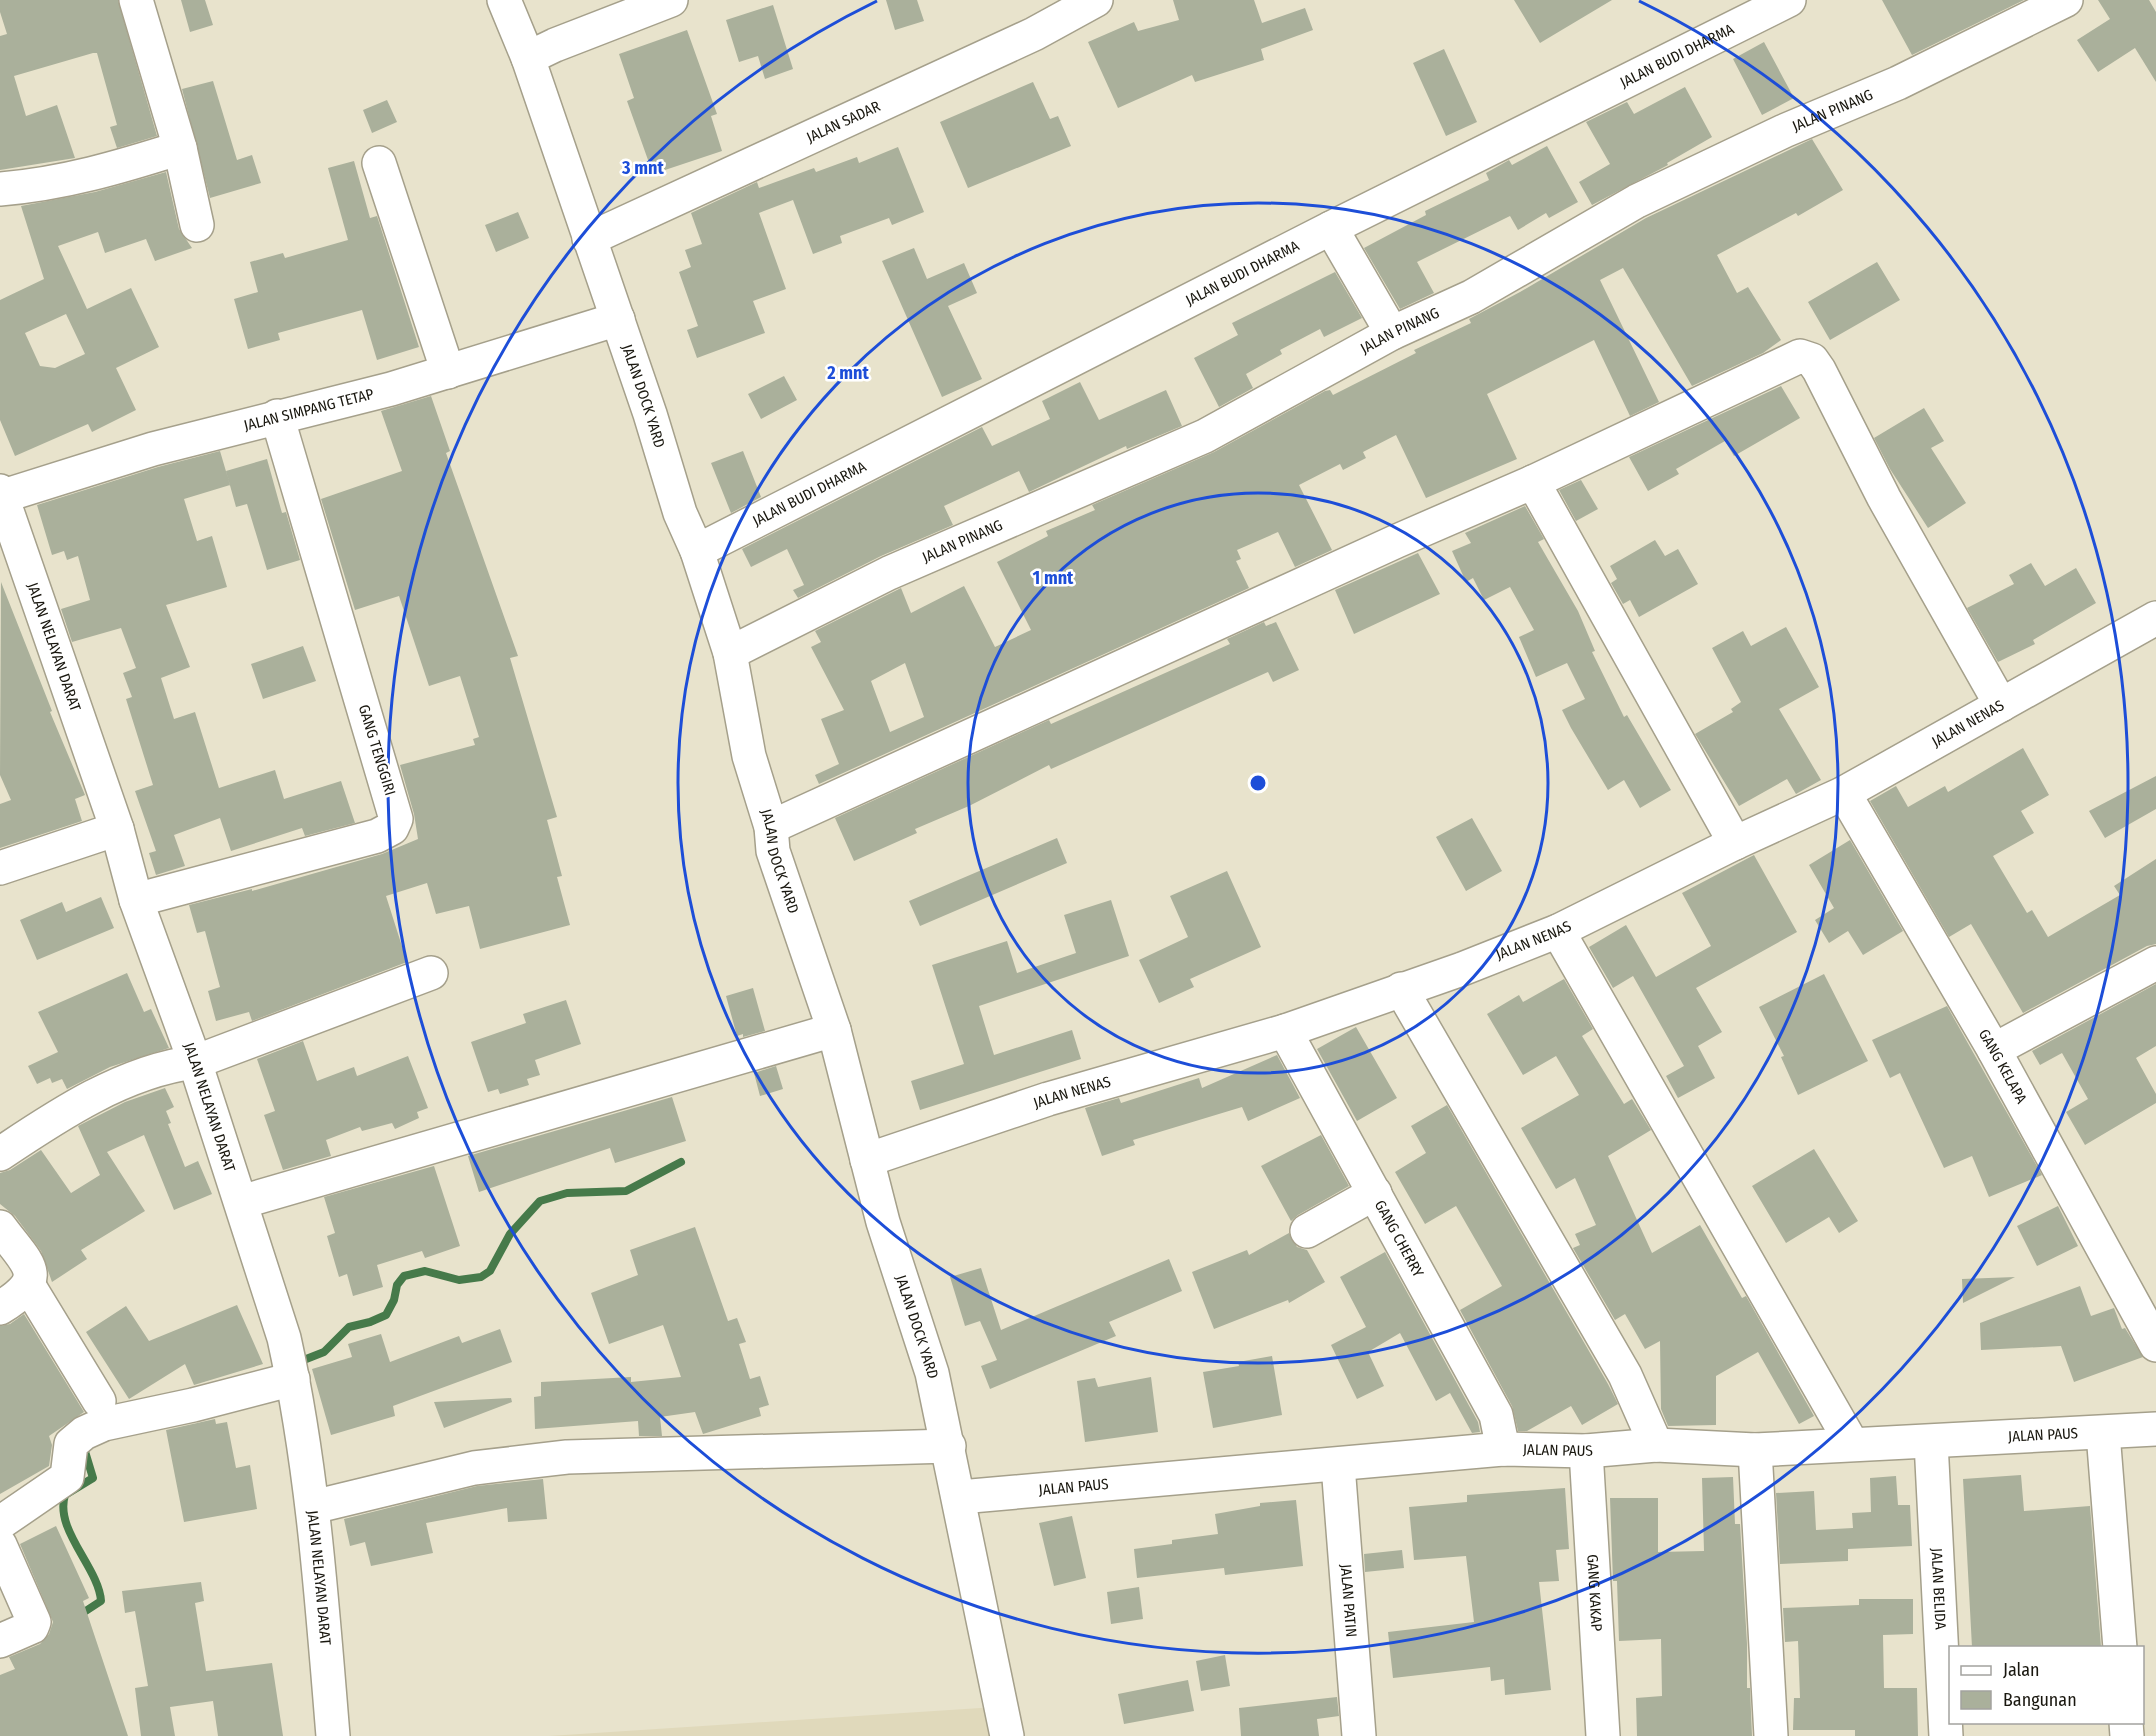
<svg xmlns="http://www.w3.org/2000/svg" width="2156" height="1736" font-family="'Fira Sans Condensed',sans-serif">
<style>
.built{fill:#e0d9bb}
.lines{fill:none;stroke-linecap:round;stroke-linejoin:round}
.stream{stroke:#467a4a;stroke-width:8}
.building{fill:#aab09b;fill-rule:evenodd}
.minor-casing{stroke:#a5a08b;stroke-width:36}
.minor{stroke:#fff;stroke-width:33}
.ring{fill:none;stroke:#1d4ed8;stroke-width:3}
.labels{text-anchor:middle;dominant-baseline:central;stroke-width:5;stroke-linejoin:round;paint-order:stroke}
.street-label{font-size:15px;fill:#19170f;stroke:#fff}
.centre{fill:#1d4ed8;stroke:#fff;stroke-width:3}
.ring-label{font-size:18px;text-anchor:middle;font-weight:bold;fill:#1d4ed8;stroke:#fff;stroke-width:5;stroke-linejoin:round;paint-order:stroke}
</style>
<rect width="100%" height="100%" fill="#e8e3cc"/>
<path class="built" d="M1011,1706V1736H549Z"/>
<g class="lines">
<path class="stream" d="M296,1363L324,1352L349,1327L370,1322L386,1315L394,1300L397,1285L404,1276L425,1271L459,1280L481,1277L490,1271L510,1234L540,1201L567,1193L626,1191L681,1162
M78,1616L101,1601C99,1568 54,1530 65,1495L93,1478L83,1445"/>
</g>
<path class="building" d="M0,0H118L157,136L117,148L110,127L117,125L97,53H93L14,76L26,116L57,105L75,158L0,170V36L7,34L0,12Z
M181,0H205L213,25L190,32Z
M886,0H917L924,21L895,30Z
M1173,0H1254L1262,23L1305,8L1313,30L1261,49L1264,60L1195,82L1192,75L1118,108L1088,42L1134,22L1138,31L1179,20Z
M1514,0H1612L1540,43Z
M1882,0H2024L1912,55Z
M2098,0H2149L2156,12V82L2135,48L2098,72L2077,40L2110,19Z
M773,5L793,69L765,79L758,56L739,62L726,20Z
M687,30L717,114L711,116L722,151L653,174L627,101L634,98L619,54Z
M1764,42L1794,98L1762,115L1733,59Z
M1444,49L1477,122L1446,136L1413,63Z
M213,81L237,160L252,155L261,183L210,198L182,89Z
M1033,82L1050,119L1058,116L1071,146L968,188L940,122Z
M1685,87L1712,137L1667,163L1668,165L1592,205L1579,182L1610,164L1586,122L1627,102L1634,114Z
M387,100L397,122L372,133L363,110Z
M1812,139L1843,190L1798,216L1796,213L1717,255L1737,293L1748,287L1781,340L1763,353L1692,386L1623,268L1600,280L1659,402L1630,416L1594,340L1487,394L1517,459L1426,498L1396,435L1363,452L1366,458L1343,470L1340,464L1299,485L1332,550L1295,567L1278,532L1237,550L1241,559L1236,561L1249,588L819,784L815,775L839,764L821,719L844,710L811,647L821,642L815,631L901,588L911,613L964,586L995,647L1031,630L997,562L1048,536L1046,531L1095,510L1092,505L1214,452L1325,391L1330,390L1333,395L1416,353L1414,350L1471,323L1469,319L1520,292L1646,218ZM905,663L924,717L890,732L871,681Z
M1547,146L1578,202L1549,218L1546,213L1518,230L1510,216L1417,262L1434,293L1400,309L1364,248L1426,215L1425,211L1489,180L1486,173L1502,164L1509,160L1512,165Z
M898,147L924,212L892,225L889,218L840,236L842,243L813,254L793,200L759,213L786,289L753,301L765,333L697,358L687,330L698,326L679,272L691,267L685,250L702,244L691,213L757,182L759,188L814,168L816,172L857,157L859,163Z
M354,161L370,218L377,216L419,347L377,360L362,310L278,333L280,340L248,349L234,299L258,292L250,262L283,253L285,258L348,240L328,168Z
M166,172L179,229L192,248L155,261L146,239L105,253L98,232L58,246L87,309L131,288L159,347L116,368L136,410L92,432L88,424L15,456L0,420V300L44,279L21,206L95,192ZM66,314L85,354L55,368L40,366L25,333Z
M518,212L529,238L496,252L485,225Z
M914,248L927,279L964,263L977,293L948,306L982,379L942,397L882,261Z
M1877,262L1900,300L1830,340L1808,302Z
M1335,272L1362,318L1324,337L1320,329L1280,350L1282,354L1246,374L1253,388L1219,407L1194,358L1238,335L1232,323Z
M784,376L797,400L761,419L748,394Z
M1080,382L1099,420L1166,390L1182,426L1127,449L1126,446L1029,492L1019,471L944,506L953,525L881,556L798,598L793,590L804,585L787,549L751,567L742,549L982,427L992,446L1050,419L1042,401Z
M1781,386L1800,418L1734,456L1725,441L1676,469L1679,474L1648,491L1629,457Z
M431,396L450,451L446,453L518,656L510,658L557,817L547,820L562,876L557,877L570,925L480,949L469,906L436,914L427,883L386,896L407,962L252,1021L249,1012L216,1021L208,991L220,987L205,931L197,933L189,905L252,889V891L382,854L418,839L414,814L400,765L475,745L473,739L479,737L460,676L429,686L399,596L355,610L321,499L402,471L381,411Z
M1924,408L1944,441L1931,448L1966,503L1928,528L1890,469L1874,438Z
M220,451L230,485L184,499L197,541L212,536L227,587L166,605L190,667L161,678L174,719L195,712L219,788L275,770L284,799L341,781L355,823L305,836L302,828L231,851L220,818L174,835L185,866L156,875L149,853L156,851L135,791L153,785L126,699L132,697L123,673L136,668L121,628L72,642L61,609L90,600L78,556L67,560L64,551L52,555L37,505L158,467Z
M743,451L761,497L731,513L711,463Z
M267,459L282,513L286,512L300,560L267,570L247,504L236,507L226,471Z
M1581,480L1598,509L1576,521L1559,490Z
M1525,506L1544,539L1538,542L1578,611L1595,651L1592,652L1624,717L1627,715L1671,790L1640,808L1624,780L1608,790L1571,728L1562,710L1585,699L1567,663L1536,677L1519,637L1534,630L1510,587L1484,600L1473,578L1466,582L1452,551L1471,543L1465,533Z
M1655,540L1665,556L1678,549L1698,584L1639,617L1630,600L1623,604L1611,583L1617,579L1610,566Z
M1418,553L1440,594L1354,634L1335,590Z
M2031,563L2045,586L2076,568L2096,603L2033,640L2035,644L1998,662L1967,608L2014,584L2009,575Z
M1,582L52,711L50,712L85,795L75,799L82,821L0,848V804L11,800L0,775Z
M1264,622L1266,626L1276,622L1299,670L1273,682L1268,672L1051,769L1049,765L969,806L915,829L917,833L854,861L835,818L1049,720L1051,724L1230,644L1227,639Z
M1786,627L1819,687L1779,709L1821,780L1796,794L1787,779L1739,806L1695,734L1733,712L1731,709L1741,702L1712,648L1743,631L1751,646Z
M303,646L316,681L263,699L251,664Z
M2023,748L2049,795L2021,811L2034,833L1993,856L2027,913L2032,910L2048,937L2120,895L2114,886L2156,859V944L2147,946L2023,1013L1971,924L1949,937L1870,801L1896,786L1908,807L1945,786L1948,792Z
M2156,776V809L2105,838L2089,811Z
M1472,818L1502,871L1466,891L1436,837Z
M1057,838L1067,863L920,926L909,901Z
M1850,840L1903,931L1863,955L1848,931L1829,943L1815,920L1834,908L1809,865Z
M1754,855L1797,932L1696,988L1722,1032L1698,1046L1715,1078L1678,1098L1666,1076L1684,1066L1633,976L1613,988L1589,947L1626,925L1656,977L1711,946L1682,893Z
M1227,871L1261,947L1190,979L1194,987L1159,1003L1139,960L1188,937L1170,896Z
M101,897L114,928L37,960L20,920L62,902L66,912Z
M1111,900L1129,956L979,1006L994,1055L1072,1030L1081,1059L920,1110L911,1081L964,1064L932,965L1007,941L1017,973L1076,953L1064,915Z
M127,973L144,1012L151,1009L169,1048L110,1067L67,1089L62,1079L52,1083L50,1078L37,1084L28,1066L58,1052L38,1012Z
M1824,974L1868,1061L1798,1095L1781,1057L1784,1056L1759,1007Z
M1564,979L1593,1029L1582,1036L1624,1104L1632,1099L1651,1130L1608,1156L1652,1253L1700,1225L1742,1298L1746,1296L1814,1416L1799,1424L1758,1352L1716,1376V1425L1668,1426L1661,1409L1660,1341L1645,1349L1625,1314L1615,1320L1573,1248L1580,1245L1575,1234L1596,1225L1575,1178L1556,1189L1521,1128L1579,1095L1556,1056L1523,1075L1487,1014L1519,995L1523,1002Z
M2156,984V1046L2136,1058L2156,1094V1103L2085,1145L2066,1112L2088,1099L2062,1053L2040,1065L2032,1051Z
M753,988L765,1031L743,1037V1034L737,1036L726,996Z
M566,1000L581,1044L535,1060L540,1075L527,1079L529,1085L500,1094L498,1089L488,1092L471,1042L526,1023L523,1014Z
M1947,1006L2042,1175L1989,1197L1972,1156L1944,1168L1900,1073L1890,1078L1872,1040Z
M1356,1027L1397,1098L1357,1121L1317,1049Z
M303,1041L317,1081L354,1067L357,1076L408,1056L428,1108L417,1112L419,1118L395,1129L392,1123L362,1131L360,1127L326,1140L331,1156L283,1170L264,1115L275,1111L257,1059Z
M1277,1055L1300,1098L1248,1121L1242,1107L1133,1140L1135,1145L1102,1156L1085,1108L1119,1098L1121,1103L1199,1078L1202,1088Z
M776,1066L783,1089L760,1096L754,1073Z
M165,1088L174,1107L166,1111L171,1123L168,1124L185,1167L198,1161L212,1194L174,1210L144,1135L107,1152L145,1211L81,1250L87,1259L52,1282L41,1251L15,1216L0,1204V1173L10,1170L41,1150L71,1193L100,1175L78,1126L125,1102Z
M672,1097L686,1141L615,1163L610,1148L479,1192L468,1156Z
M1447,1105L1608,1384L1618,1404L1582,1425L1571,1406L1527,1431H1518L1512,1406L1460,1310L1502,1286L1456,1206L1425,1224L1395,1172L1426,1153L1411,1126Z
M1321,1135L1349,1186L1298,1215L1291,1221L1261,1166Z
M1814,1149L1858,1221L1839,1233L1829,1217L1786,1243L1752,1186Z
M434,1166L460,1246L425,1258L422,1251L377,1265L383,1287L353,1296L347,1274L339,1277L327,1236L335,1233L324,1197Z
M2058,1206L2078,1246L2037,1266L2017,1226Z
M695,1227L728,1321L737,1318L746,1342L739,1344L750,1379L760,1376L769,1405L759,1408L761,1416L703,1434L695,1412L660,1417L662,1436H639L638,1421L535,1429L534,1397L541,1396V1382L631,1377V1382L681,1377L663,1325L609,1344L591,1293L638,1275L630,1250Z
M1289,1233L1297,1247L1307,1250L1325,1282L1289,1303L1288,1300L1214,1329L1192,1272L1247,1250L1249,1255Z
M1385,1252L1478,1422L1480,1432L1472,1433L1450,1393L1436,1401L1400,1333L1368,1352L1384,1386L1357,1399L1331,1345L1366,1327L1340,1277Z
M1169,1259L1182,1291L1109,1322L1116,1336L990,1389L981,1366L997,1360L980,1321L965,1326L950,1277L981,1268L1001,1330Z
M2015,1277L1963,1303L1962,1279Z
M2080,1286L2091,1316L2114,1308L2122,1329L2125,1328L2143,1357L2074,1382L2061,1346L1981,1350L1980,1323Z
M237,1305L263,1364L194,1385L185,1364L129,1399L86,1332L126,1306L149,1341Z
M24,1314L84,1412L49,1436L52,1445L49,1466L0,1494V1326L10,1324Z
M500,1329L512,1362L393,1406L395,1416L331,1435L312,1369L352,1357L348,1344L381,1334L390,1362L459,1336L462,1343Z
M1272,1356L1282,1415L1213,1428L1203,1372L1239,1366L1238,1362Z
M1151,1377L1158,1432L1085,1442L1077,1381L1095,1378L1098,1387Z
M511,1398L512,1402L444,1428L434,1402Z
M215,1419L216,1424L227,1422L236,1468L250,1465L257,1509L184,1522L166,1430Z
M2021,1475L2024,1511L2090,1506L2101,1647H1972L1963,1479Z
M1896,1476L1898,1505H1910L1912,1546L1848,1549V1561L1780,1564L1776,1493L1814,1491L1816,1530L1853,1528L1852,1513L1871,1512L1870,1478Z
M1733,1477L1735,1524H1740L1747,1644V1688H1750L1752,1736H1637L1636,1698L1662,1696L1661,1639L1619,1641L1617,1581H1613L1610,1498H1658V1552L1704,1551L1702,1478Z
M543,1479L547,1519L508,1522L507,1508L426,1523L433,1553L371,1566L365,1542L350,1546L344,1519L477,1486Z
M1565,1488L1569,1549L1556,1550L1559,1581L1539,1582L1551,1690L1505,1695L1504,1679L1491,1681L1490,1667L1393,1678L1388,1632L1474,1622L1466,1556L1414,1560L1409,1507L1467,1502V1495Z
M1296,1500L1303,1566L1225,1575L1224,1568L1137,1578L1134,1549L1172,1544V1540L1218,1534L1215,1514L1260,1506V1503Z
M1072,1516L1086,1578L1054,1586L1039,1523Z
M56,1526L89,1598L83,1601L128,1736H0V1675L15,1669L9,1657L40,1644L49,1634L53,1622L20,1544Z
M1402,1550L1404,1568L1365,1572L1364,1554Z
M201,1582L204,1601L195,1603L206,1671L272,1663L283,1736H218L213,1701L170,1707L175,1736H141L135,1688L148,1686L135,1611L125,1613L122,1591Z
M1139,1587L1143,1619L1111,1624L1107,1592Z
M1859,1599H1913V1634L1883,1635L1884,1688H1917L1918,1736H1855V1730H1793L1794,1698H1800L1798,1641L1785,1642L1783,1608L1859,1605Z
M1225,1655L1230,1686L1201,1691L1196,1661Z
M1188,1680L1194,1711L1124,1724L1118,1694Z
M1337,1697L1339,1716L1317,1719L1319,1736H1241L1239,1708Z"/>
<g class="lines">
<g class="minor-casing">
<g id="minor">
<path d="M136,0L180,148L197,225"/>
<path id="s1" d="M504,0L528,58L650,414L680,513L697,551L730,653L749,756L771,827L773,851L834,1030L883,1222L932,1373L1007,1736"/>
<path d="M528,58L555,45L671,0"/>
<path d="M379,163L448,372"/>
<path d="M0,189C63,184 120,167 180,148"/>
<path d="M1331,228L1392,333"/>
<path id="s2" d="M589,239L1034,34L1096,0"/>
<path d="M1533,482L1735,843"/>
<path id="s3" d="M0,491L117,829L136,900L195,1062L284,1338C313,1469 322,1603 333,1736"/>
<path id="s4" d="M0,497L153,449L391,389L618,319"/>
<path id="s5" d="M697,551L1331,228L1789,0"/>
<path id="s6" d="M730,653L889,573L1205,436L1392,333L1471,297L1637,201L1784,131L1898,83L2066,0"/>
<path id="s7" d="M1844,793L1994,1050L2156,1345"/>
<path d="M771,827L1397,541L1533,482L1800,356L1812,360L1819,370L1884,498L2001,705"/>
<path d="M0,868L117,829"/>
<path d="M136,900L377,836L392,828L396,819L277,416"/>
<path d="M1558,931L1852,1444"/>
<path d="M1401,989L1625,1375L1656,1445"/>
<path id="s8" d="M1285,1031L1496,1415L1503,1449"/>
<path d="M1994,1050L2156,963"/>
<path d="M0,1154C58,1115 124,1071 195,1062L431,973"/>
<path id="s9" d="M867,1160L1048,1099L1285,1031L1462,969L1558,931L1735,843L1844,793L2156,618"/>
<path d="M241,1202L834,1030"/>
<path d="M0,1227C28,1265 51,1277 0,1308"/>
<path d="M1307,1231L1375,1193"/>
<path d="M29,1286L99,1401"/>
<path d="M2103,1433L2120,1648"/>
<path id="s10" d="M1931,1442L1946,1736"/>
<path d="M1755,1450L1771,1736"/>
<path id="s11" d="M1586,1451L1603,1736"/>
<path id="s12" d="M1338,1465L1359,1736"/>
<path id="s13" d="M960,1497L1503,1449L1586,1451L1656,1445L1755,1450L2156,1429"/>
<path d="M313,1507L474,1468L567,1457L949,1446"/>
<path d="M0,1523L67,1477L71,1444L84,1433L104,1424L193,1405L293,1379"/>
<path d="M0,1545L34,1622L32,1627L0,1641"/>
<path d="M2126,1722L2127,1736"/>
</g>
</g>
<use href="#minor" class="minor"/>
</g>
<g class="ring">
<circle cx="1258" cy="783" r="290"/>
<circle cx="1258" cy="783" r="580"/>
<path d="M1639 1A870 870 0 1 1 877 1"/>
</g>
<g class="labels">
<g class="street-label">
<text stroke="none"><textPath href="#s5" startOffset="1098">JALAN BUDI DHARMA</textPath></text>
<text stroke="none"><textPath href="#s6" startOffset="1230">JALAN PINANG</textPath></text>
<text stroke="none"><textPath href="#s2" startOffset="280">JALAN SADAR</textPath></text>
<text stroke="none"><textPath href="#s5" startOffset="612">JALAN BUDI DHARMA</textPath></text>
<text stroke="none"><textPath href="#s6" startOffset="744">JALAN PINANG</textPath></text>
<text stroke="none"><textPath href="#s1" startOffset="420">JALAN DOCK YARD</textPath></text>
<text stroke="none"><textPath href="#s4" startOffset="321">JALAN SIMPANG TETAP</textPath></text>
<text stroke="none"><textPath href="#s5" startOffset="126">JALAN BUDI DHARMA</textPath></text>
<text stroke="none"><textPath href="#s6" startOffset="258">JALAN PINANG</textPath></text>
<text stroke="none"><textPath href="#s3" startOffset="165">JALAN NELAYAN DARAT</textPath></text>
<text stroke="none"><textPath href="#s9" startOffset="1188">JALAN NENAS</textPath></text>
<text transform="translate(377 750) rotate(73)">GANG TENGGIRI</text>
<text stroke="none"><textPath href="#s1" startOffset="906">JALAN DOCK YARD</textPath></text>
<text stroke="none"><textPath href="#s9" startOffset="702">JALAN NENAS</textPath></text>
<text stroke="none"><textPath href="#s7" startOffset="316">GANG KELAPA</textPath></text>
<text stroke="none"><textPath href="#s9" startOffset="216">JALAN NENAS</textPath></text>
<text stroke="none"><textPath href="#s3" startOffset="651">JALAN NELAYAN DARAT</textPath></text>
<text stroke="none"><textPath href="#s8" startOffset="237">GANG CHERRY</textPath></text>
<text stroke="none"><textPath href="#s1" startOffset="1392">JALAN DOCK YARD</textPath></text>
<text stroke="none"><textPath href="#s13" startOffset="1086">JALAN PAUS</textPath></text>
<text stroke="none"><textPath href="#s13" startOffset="600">JALAN PAUS</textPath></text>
<text stroke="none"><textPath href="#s13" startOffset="114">JALAN PAUS</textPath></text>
<text stroke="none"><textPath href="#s3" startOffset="1136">JALAN NELAYAN DARAT</textPath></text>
<text stroke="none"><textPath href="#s10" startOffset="147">JALAN BELIDA</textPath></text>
<text stroke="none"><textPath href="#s11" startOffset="142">GANG KAKAP</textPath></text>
<text stroke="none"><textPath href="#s12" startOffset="136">JALAN PATIN</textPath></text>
</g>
</g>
<circle cx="1258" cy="783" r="9" class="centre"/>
<g class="ring-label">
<text x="643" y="174">3 mnt</text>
<text x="848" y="379">2 mnt</text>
<text x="1053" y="584">1 mnt</text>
</g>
<rect x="1949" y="1646" width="195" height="78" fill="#ffffff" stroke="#a3a29f" stroke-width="1.5"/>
<rect x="1961" y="1666" width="30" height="9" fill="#ffffff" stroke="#a3a29f" stroke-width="1.5"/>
<text x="2003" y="1676" font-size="18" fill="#19170f">Jalan</text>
<rect x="1961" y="1691" width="30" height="18" fill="#aab09b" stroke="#a3a29f" stroke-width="1.5"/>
<text x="2003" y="1706" font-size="18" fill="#19170f">Bangunan</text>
</svg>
